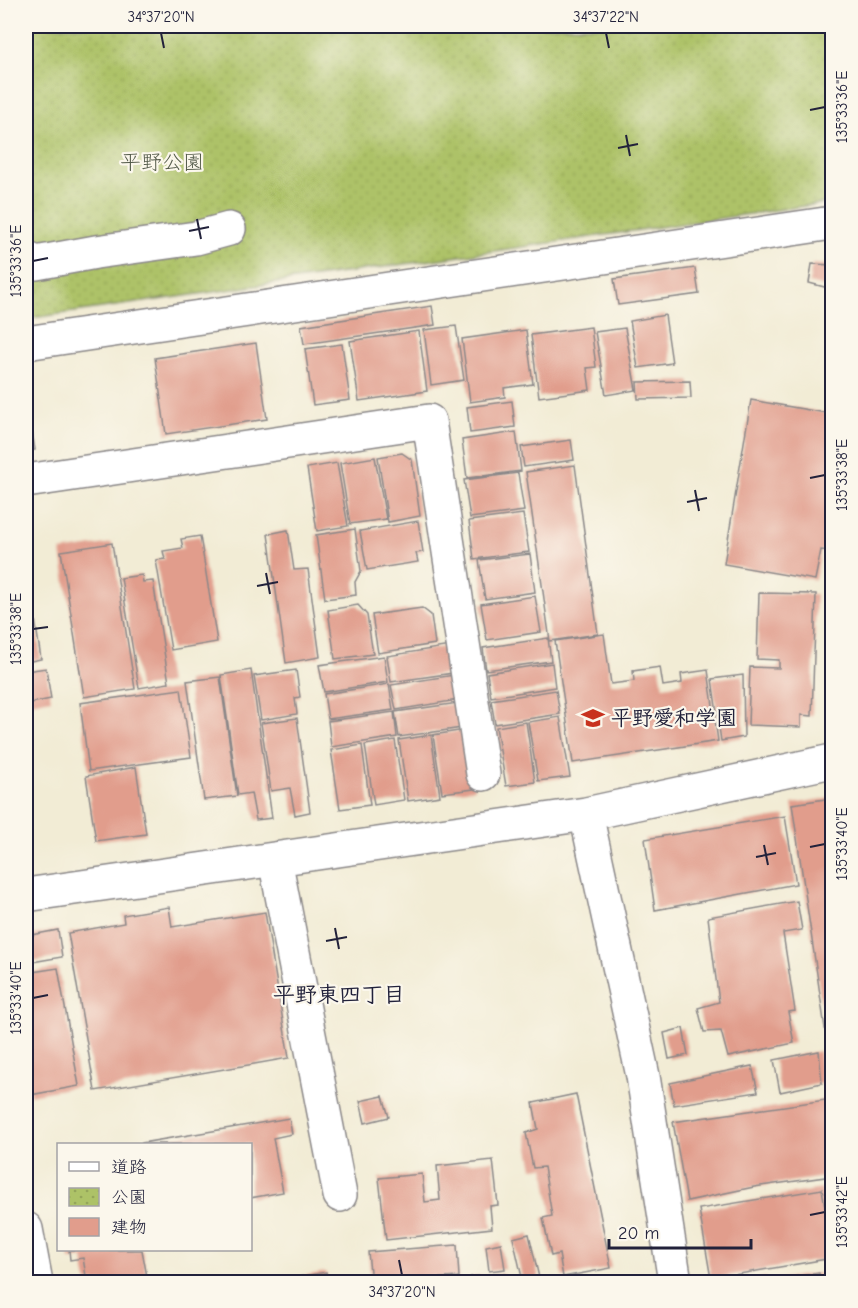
<svg xmlns="http://www.w3.org/2000/svg" width="858" height="1308" font-family="'Comic Neue','Klee One',sans-serif">
<style>
.park{fill:url(#park-dots);stroke:#687251;stroke-width:1.5}
.building{fill:#e19d8c}
.lines{fill:none;stroke-linecap:round;stroke-linejoin:round}
.minor-casing{stroke:#8a8788;stroke-width:36}
.minor{stroke:#fff;stroke-width:33}
.ticks{fill:none;stroke:#22223b;stroke-width:2}
.labels{text-anchor:middle;dominant-baseline:central;stroke-width:4.5;stroke-linejoin:round;paint-order:stroke}
.park-label{font-size:21px;fill:#535a4a;stroke:#fbf7ec}
.poi-label{font-size:21px;font-weight:bold;fill:#22223b;stroke:#fbf7ec;text-anchor:start}
.neighbourhood-label{font-size:22px;font-weight:bold;fill:#22223b;stroke:#fbf7ec}
.neatline{fill:none;stroke:#22223b;stroke-width:2}
.ticks-label{font-size:15px;text-anchor:middle;fill:#22223b}
</style>
<defs>
<pattern id="park-dots" width="8" height="8" patternUnits="userSpaceOnUse" patternTransform="scale(1.5)"><rect width="8" height="8" fill="#adc267"/><path d="M2 2h.1M6 6h.1" fill="none" stroke="#95a65a" stroke-width="1.8" stroke-linecap="round"/></pattern>
</defs>
<rect width="100%" height="100%" fill="#fbf7ec"/>
<filter id="ink" filterUnits="userSpaceOnUse"><feTurbulence type="fractalNoise" baseFrequency=".0167" numOctaves="2"/><feDisplacementMap in="SourceGraphic" scale="12" xChannelSelector="R" yChannelSelector="G"/><feConvolveMatrix kernelMatrix="1 2 1 2 8 2 1 2 1" color-interpolation-filters="sRGB"/></filter>
<filter id="wash" filterUnits="userSpaceOnUse"><feTurbulence type="fractalNoise" baseFrequency=".008" numOctaves="4" result="noise"/><feDisplacementMap in="SourceGraphic" scale="24" xChannelSelector="R" yChannelSelector="G"/><feGaussianBlur stdDeviation="1.35" result="paint"/><feColorMatrix in="noise" values="0 0 0 0 0 0 0 0 0 0 0 0 0 0 0 0 0 1.4 0 .05"/><feComposite in="paint" operator="in"/></filter>
<g filter="url(#wash)">
<rect width="100%" height="100%" fill="#f2ecd5"/>
<path class="park" d="M26,26H832V202L26,319Z"/>
<g id="blocks">
<path class="building" d="M812,264L832,265V289L809,283Z
M695,268L699,294L618,305L614,279Z
M432,306L435,325L304,344L301,326Z
M665,315L672,363L638,368L630,321Z
M456,326L464,380L431,385L424,330Z
M591,327L596,367L587,368L590,390L539,397L531,335Z
M625,328L636,390L606,395L595,332Z
M526,330L533,384L504,388L505,397L470,402L462,339Z
M419,331L427,391L359,401L350,341Z
M256,343L267,419L166,434L155,358Z
M342,344L350,400L313,405L305,349Z
M690,381L691,398L638,399L637,382Z
M26,399H27L35,450L26,452Z
M751,400L832,414V441L830,460H832V481L826,523L832,524V551L821,550L815,580L724,564Z
M512,401L515,427L470,433L467,407Z
M516,432L521,471L467,478L462,440Z
M571,440L574,460L524,467L521,447Z
M402,453L412,460L420,516L388,522L378,457Z
M375,457L386,519L350,524L340,463Z
M337,463L348,526L317,531L307,468Z
M575,465L598,634L550,641L526,472Z
M518,473L524,511L470,518L464,480Z
M523,514L529,552L474,559L469,521Z
M418,521L423,552L416,553L418,562L367,570L360,531Z
M355,529L361,571L355,582L356,595L325,599L316,535Z
M288,530L294,570L308,569L320,657L286,663L268,534Z
M200,536L217,642L171,650L156,560L165,559L163,551L183,548L181,539Z
M112,543L135,689L84,697L61,551Z
M530,554L535,592L485,599L479,560Z
M26,566H27L41,659L26,662Z
M142,575L143,582L153,581L169,683L139,688L121,578Z
M759,593L816,594L812,716L801,715V727L748,725L750,667L779,668V660L757,659Z
M535,596L541,632L487,640L481,604Z
M831,598H832V632L828,631Z
M358,605L367,615L373,654L335,659L328,610Z
M422,608L431,615L435,644L378,653L372,615Z
M604,634L611,684L634,681L633,671L660,667L663,686L682,683L681,674L708,670L718,741L573,763L555,641Z
M548,638L551,661L486,670L483,648Z
M450,646L453,673L391,682L387,656Z
M831,646H832V697H827Z
M384,656L388,682L324,692L319,665Z
M552,663L555,687L491,697L487,673Z
M46,668L51,699L26,704V671Z
M251,670L272,818L256,820L251,793L238,795L221,675Z
M296,670L300,697L295,698L297,714L261,720L254,676Z
M454,675L458,700L396,710L391,685Z
M743,675L744,737L721,741L712,679Z
M220,677L237,796L204,800L187,681Z
M389,684L393,710L328,719L324,694Z
M181,689L191,757L89,771L80,703Z
M556,690L560,714L495,724L491,700Z
M458,703L462,728L399,737L395,712Z
M394,712L397,737L331,747L328,721Z
M560,717L570,777L538,781L528,722Z
M297,718L310,812L295,815L290,788L271,791L261,723Z
M526,722L535,782L506,786L496,727Z
M465,730L474,789L442,793L433,735Z
M431,735L440,796L408,801L399,740Z
M395,740L404,800L374,805L365,745Z
M362,745L370,805L340,809L331,750Z
M136,767L146,834L96,841L86,776Z
M832,798V1069H831L792,804Z
M785,816L796,884L655,910L645,839Z
M797,901L802,930L783,933L795,1011L788,1012L794,1043L728,1057L721,1031L704,1032L698,1008L719,1002L708,917Z
M169,907L172,927L265,912L289,1058L95,1091L68,933L124,923L123,915Z
M58,930L62,957L26,963V936Z
M58,968L79,1086L30,1095L26,1069V973Z
M683,1028L688,1055L669,1059L664,1033Z
M819,1051L822,1083L780,1092L774,1060Z
M752,1066L758,1092L674,1105L670,1083Z
M576,1094L611,1268L563,1277L559,1254L551,1256L543,1218L552,1216L544,1167L533,1168L526,1133L538,1129L533,1103Z
M383,1096L389,1117L365,1123L360,1101Z
M832,1099V1176L754,1187L687,1201L673,1122Z
M289,1118L292,1134L273,1138L283,1192L250,1198V1144H142V1143Z
M493,1160L498,1205L490,1206L492,1228L386,1240L379,1178L422,1174L425,1202L440,1200L437,1166Z
M822,1189L832,1249V1258L711,1279L699,1209Z
M529,1234L540,1282H523L513,1238Z
M501,1243L505,1269L489,1271L486,1246Z
M457,1245L459,1277L388,1282H371L368,1252Z
M69,1250H142L148,1282H87L83,1258L70,1260Z
M832,1271V1282H828L826,1272Z
M326,1272L328,1282H299L298,1277Z
M819,1273L821,1282H774L773,1280Z
M504,1274V1282H472L471,1277Z
M766,1277L767,1282H745V1281Z"/>
</g>
</g>
<g filter="url(#ink)">
<use href="#blocks" fill-opacity="0" stroke="#8a8788" stroke-width="1.5"/>
<g class="lines">
<g class="minor-casing">
<path id="minor" d="M26,258L36,263L96,252L196,238L229,229
M26,343L832,223
M26,481L429,421L483,774
M586,814L643,1076L675,1282
M275,859L340,1195
M26,895L586,814L832,761
M26,1229L36,1282"/>
</g>
<use href="#minor" class="minor"/>
</g>
</g>
<path class="ticks" d="M161,33L164,48M606,33L609,48M810,110L825,107M626,135L630,156M618,148L638,144M197,219L201,239M189,231L209,227M33,261L48,258M810,478L825,475M695,490L699,511M687,502L707,498M266,573L270,594M257,586L278,582M33,629L48,627M764,845L768,865M810,847L825,844M756,857L776,853M335,928L339,949M326,941L347,937M33,998L48,995M810,1215L825,1212M399,1260L402,1275"/>
<defs>
<g id="school-bare" transform="scale(1.8)"><path d="M0-5L7-2L0 1L-7-2ZM-4 1L0 2.5L4 1V4Q0 6-4 4Z" fill="#c8321e" stroke="#fbf7ec" stroke-width="2.5" paint-order="stroke"/></g>
</defs>
<g fill-rule="evenodd">
<use href="#school-bare" x="593" y="718"/>
</g>
<g class="labels">
<g class="park-label">
<text x="162" y="162">平野公園</text>
</g>
<g class="poi-label">
<text x="611" y="718">平野愛和学園</text>
</g>
<g class="neighbourhood-label">
<text x="339" y="995">平野東四丁目</text>
</g>
</g>
<rect width="858" height="1308" fill="none" stroke="#fbf7ec" stroke-width="66"/>
<rect x="57" y="1143" width="195" height="108" fill="#fbf7ec" stroke="#a4a2a5" stroke-width="1.5"/>
<rect x="69" y="1162" width="30" height="9" fill="#ffffff" stroke="#a4a2a5" stroke-width="1.5"/>
<text x="111" y="1173" font-size="18" fill="#22223b">道路</text>
<rect x="69" y="1188" width="30" height="18" fill="url(#park-dots)" stroke="#a4a2a5" stroke-width="1.5"/>
<text x="111" y="1203" font-size="18" fill="#22223b">公園</text>
<rect x="69" y="1218" width="30" height="18" fill="#e19d8c" stroke="#a4a2a5" stroke-width="1.5"/>
<text x="111" y="1233" font-size="18" fill="#22223b">建物</text>
<path d="M609 1239v9h142v-9" fill="none" stroke="#22223b" stroke-width="3"/>
<text x="618" y="1239" font-size="18" fill="#22223b" stroke="#fbf7ec" stroke-width="4.5" paint-order="stroke">20 m</text>
<rect x="33" y="33" width="792" height="1242" class="neatline"/>
<g class="ticks-label">
<text x="161" y="22">34°37'20"N</text>
<text x="606" y="22">34°37'22"N</text>
<text transform="translate(842 107) rotate(-90)" y="5">135°33'36"E</text>
<text transform="translate(16 261) rotate(-90)" y="5">135°33'36"E</text>
<text transform="translate(842 475) rotate(-90)" y="5">135°33'38"E</text>
<text transform="translate(16 629) rotate(-90)" y="5">135°33'38"E</text>
<text transform="translate(842 844) rotate(-90)" y="5">135°33'40"E</text>
<text transform="translate(16 998) rotate(-90)" y="5">135°33'40"E</text>
<text transform="translate(842 1212) rotate(-90)" y="5">135°33'42"E</text>
<text x="402" y="1297">34°37'20"N</text>
</g>
</svg>
